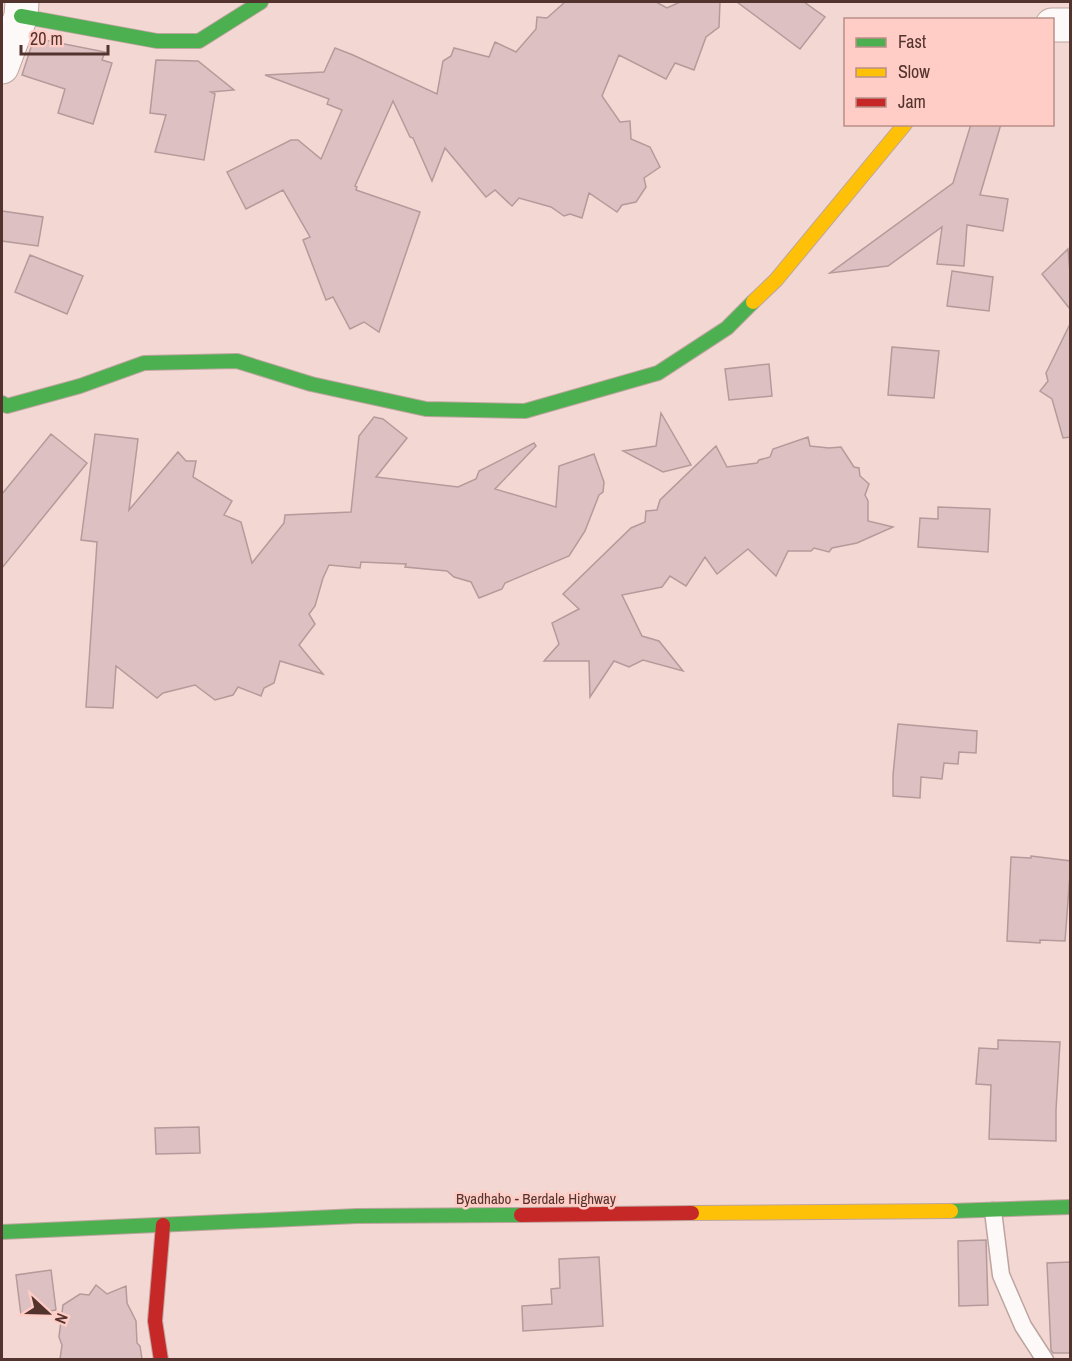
<svg xmlns="http://www.w3.org/2000/svg" width="1072" height="1361" font-family="'Archivo Narrow',sans-serif">
<style>
.building{fill:#ddc1c2;stroke:#b49a9a;stroke-width:1.5}
.lines{fill:none;stroke-linecap:round;stroke-linejoin:round}
.lane-casing{stroke:#bea49f;stroke-width:19}
.street-casing{stroke:#bea49f;stroke-width:35}
.fast-casing{stroke:#bea49f;stroke-width:16}
.slow-casing{stroke:#bea49f;stroke-width:16}
.jam-casing{stroke:#bea49f;stroke-width:16}
.lane{stroke:#fdf9f8;stroke-width:16}
.street{stroke:#fdf9f8;stroke-width:33}
.fast{stroke:#4caf50;stroke-width:14}
.slow{stroke:#ffc107;stroke-width:14}
.jam{stroke:#c62828;stroke-width:14}
.labels{text-anchor:middle;dominant-baseline:central;stroke-width:5;stroke-linejoin:round;paint-order:stroke}
.street-label{font-size:15px;fill:#53332e;stroke:#ffcdc5}
</style>
<rect width="100%" height="100%" fill="#f2d7d2"/>
<path class="building" d="M565,2H656L667,8L680,2H720L719,27L706,37L694,70L675,63L666,79L619,55L602,96L620,122L630,121L631,139L650,147L660,167L644,178L646,187L636,202L622,205L617,212L589,193L582,218L570,214L564,216L551,207L519,198L512,206L495,190L486,197L445,148L432,181L413,138L410,137L393,101L355,186L357,187L356,190L420,212L379,332L364,322L350,329L333,297L326,300L303,240L310,237L283,190L246,209L227,172L291,140H298L321,159L342,110L327,104L329,99L265,75L324,72L335,48L353,55L437,94L443,61L451,56L454,48L489,57L495,42L516,52L536,29L537,17L547,18Z
M737,2H804L825,17L800,49Z
M34,38L105,52L102,60L112,63L93,124L58,113L65,89L22,75Z
M156,60L198,61L234,90L211,92L215,94L204,160L155,152L166,115L150,113Z
M971,124H1001L980,195L1008,199L1003,231L967,225L964,266L937,264L942,227L888,266L830,273L953,183Z
M2,211L43,217L38,246L2,241Z
M1068,249L1070,273V309L1042,274Z
M30,255L83,276L67,314L15,292Z
M952,271L993,277L989,311L947,306Z
M1071,322V437L1063,438L1052,399L1040,391L1048,381L1046,373Z
M892,347L939,351L934,398L888,395Z
M769,364L772,396L729,400L725,369Z
M661,413L691,465L663,472L623,451L656,446Z
M374,417L383,419L407,438L376,477L458,487L476,479L479,471L534,443L536,446L495,489L556,507L559,466L594,454L604,482L603,492L599,495L585,531L569,556L505,583L502,589L479,598L471,582L454,577L447,571L405,567L406,564L361,562L360,568L329,565L323,578L315,606L309,614L315,624L299,645L323,674L280,661L274,683L264,688L261,696L238,687L233,695L215,700L195,685L163,693L157,698L116,666L113,708L86,707L97,542L81,540L95,434L138,439L129,510L178,452L186,461H196L193,477L232,501L224,515L241,522L252,563L284,523L285,515L351,512L359,436Z
M51,434L87,463L2,568V494Z
M808,437L810,446L829,448L841,447L854,467L859,468L860,476L869,484L865,495L868,501V521L893,527L857,543L832,548L829,552L814,548L811,551H788L776,576L748,549L717,574L705,557L686,586L670,576L662,587L622,595L642,636L659,641L683,671L643,660L629,667L614,661L590,697L589,661H544L559,644L552,623L579,609L563,594L631,528L645,522L646,511L657,510L660,500L716,446L727,467L757,463L759,460L770,457L773,449Z
M938,507L990,509L988,552L918,547L920,518L938,519Z
M898,724L977,731L976,753L959,752L958,764L944,763L942,779L921,777L920,798L893,796V775Z
M1031,856L1071,861L1065,941L1040,940V943L1007,941L1011,857L1031,858Z
M998,1040L1060,1042L1056,1110V1141L989,1139L991,1085L976,1084L979,1048L998,1049Z
M199,1127L200,1153L156,1154L155,1128Z
M986,1240L988,1305L959,1306L958,1241Z
M599,1257L603,1326L523,1331L522,1306L552,1304L551,1289L560,1288L559,1259Z
M1071,1262V1353H1053L1051,1350L1047,1263Z
M51,1270L56,1310L21,1315L16,1275Z
M96,1285L107,1294L126,1286L127,1303L136,1321L137,1343L140,1346L142,1359H60L62,1345L59,1337L63,1305L80,1294L89,1295Z"/>
<g class="lines">
<g class="lane-casing">
<path id="lane" d="M993,1211L1001,1275L1023,1326L1045,1360"/>
</g>
<g class="street-casing">
<path id="street" d="M1052,25H1070
M2,67L21,16L22,2"/>
</g>
<g class="fast-casing">
<path id="fast" d="M21,16L157,41H199L261,2
M2,403L7,406L80,386L144,363L237,361L311,384L426,409L525,411L658,373L727,328L753,302
M951,1211L1070,1207
M2,1232L357,1216L521,1215"/>
</g>
<g class="slow-casing">
<path id="slow" d="M753,302L776,280L905,124
M692,1213L951,1211"/>
</g>
<g class="jam-casing">
<path id="jam" d="M521,1215L692,1213
M161,1360L155,1321L163,1225"/>
</g>
<use href="#lane" class="lane"/>
<use href="#street" class="street"/>
<use href="#fast" class="fast"/>
<use href="#slow" class="slow"/>
<use href="#jam" class="jam"/>
</g>
<g class="labels">
<g class="street-label">
<text x="536" y="1198">Byadhabo - Berdale Highway</text>
</g>
</g>
<rect width="1072" height="1361" fill="none" stroke="#53332e" stroke-width="6"/>
<rect x="844" y="18" width="210" height="108" fill="#ffcdc5" stroke="#ba8f89" stroke-width="1.5"/>
<rect x="856" y="38" width="30" height="9" fill="#4caf50" stroke="#ba8f89" stroke-width="1.5"/>
<text x="898" y="48" font-size="18" fill="#53332e">Fast</text>
<rect x="856" y="68" width="30" height="9" fill="#ffc107" stroke="#ba8f89" stroke-width="1.5"/>
<text x="898" y="78" font-size="18" fill="#53332e">Slow</text>
<rect x="856" y="98" width="30" height="9" fill="#c62828" stroke="#ba8f89" stroke-width="1.5"/>
<text x="898" y="108" font-size="18" fill="#53332e">Jam</text>
<g transform="translate(48 1313) rotate(112)" stroke="#ffcdc5" stroke-width="4.5" paint-order="stroke">
<path d="M0-4.5L10 22L0 15L-10 22Z" fill="#53332e"/>
<text y="-9" font-size="16" font-weight="bold" text-anchor="middle" fill="#53332e">N</text>
</g>
<path d="M21 45v9h87v-9" fill="none" stroke="#53332e" stroke-width="3"/>
<text x="30" y="45" font-size="18" fill="#53332e" stroke="#ffcdc5" stroke-width="4.5" paint-order="stroke">20 m</text>
</svg>
